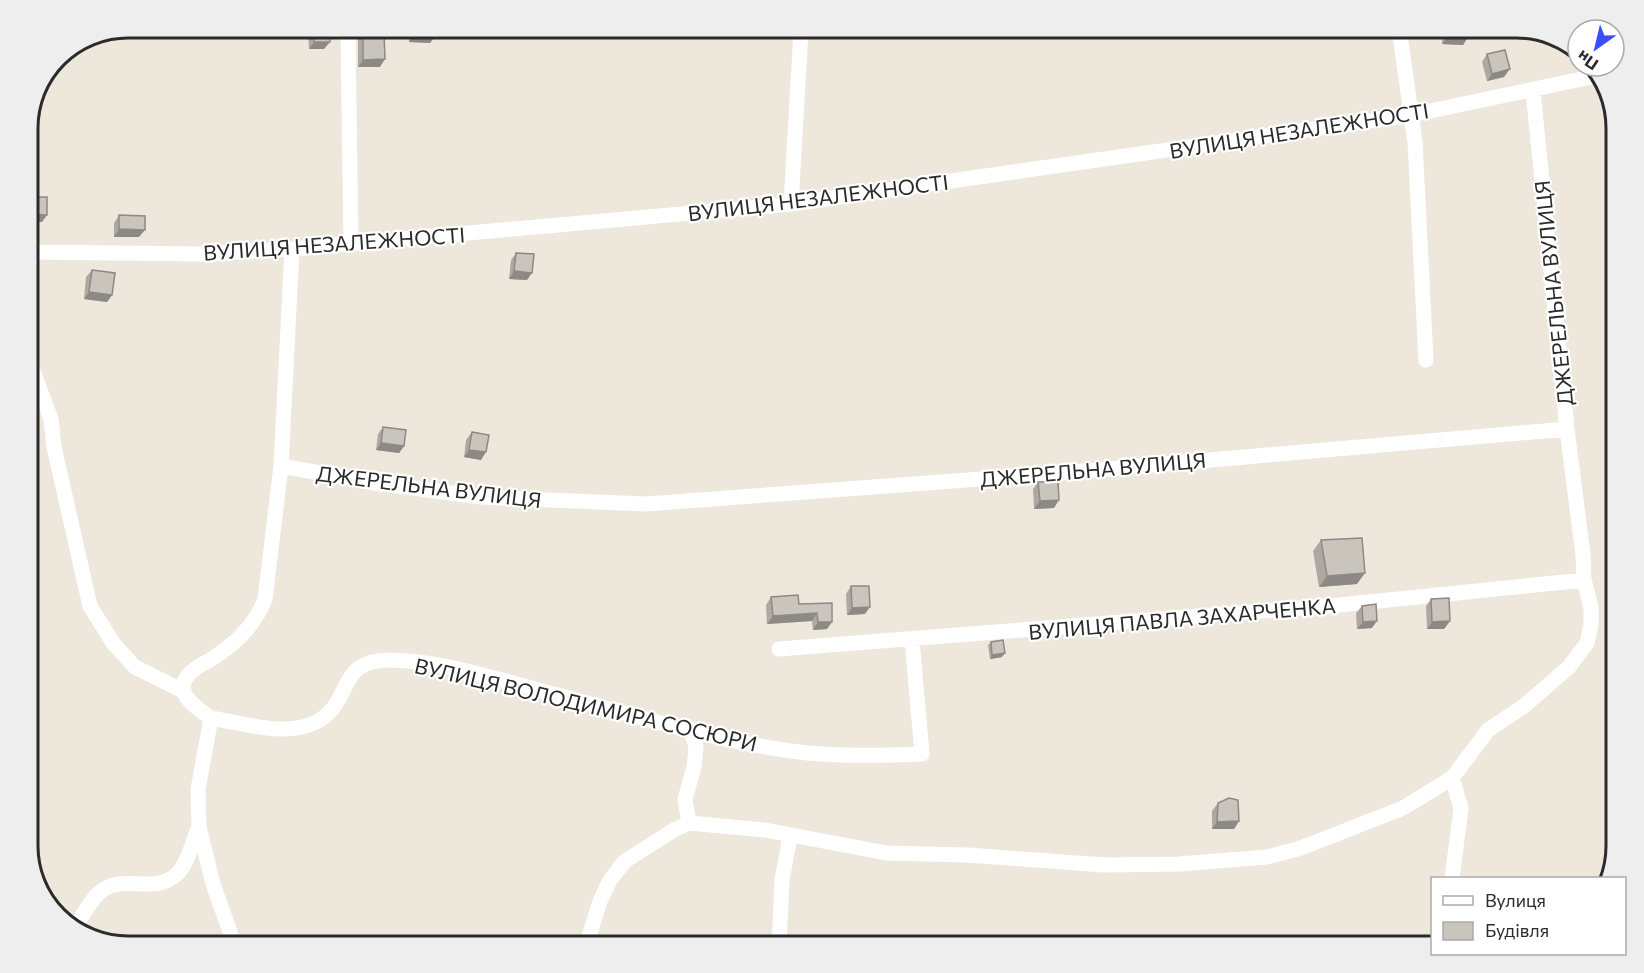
<svg xmlns="http://www.w3.org/2000/svg" width="1644" height="973" font-family="Commissioner,sans-serif">
<style>
.lines{fill:none;stroke-linecap:round;stroke-linejoin:round}
.street{stroke:#fff;stroke-width:15}
.wall{fill:#ada9a2}
.shaded-wall{fill:#8d8984}
.building{fill:#c9c4bc;stroke:#8d8984;stroke-width:1.5}
.labels{text-anchor:middle;dominant-baseline:central;stroke-width:4.5;stroke-linejoin:round;paint-order:stroke}
.street-label{font-size:21px;fill:#2b2b2b;stroke:#fff}
.rim{fill:none;stroke:#2b2b2b;stroke-width:3}
</style>
<rect width="100%" height="100%" fill="#eee7dc"/>
<g class="lines">
<path class="street" d="M1399,28L1415,142L1426,360
M348,33L351,244
M791,204L801,31
M27,252L203,254L292,249L791,204L1411,115L1601,75
M27,355L51,419L54,447L90,606L113,643L135,667L183,691
M281,466L375,483L481,497L646,504L1061,473L1567,429L1533,91
M779,649L1339,605L1584,580
M211,718C200,710 177,697 185,680C190,670 201,665 210,660C235,644 254,627 265,599L281,466L292,249
M689,823L685,799L694,767L696,747L690,729
M199,827L198,789L211,718C243,723 283,737 314,723C355,705 333,658 393,660C448,662 503,681 557,695C634,715 712,740 791,751C834,757 879,756 922,754L912,640
M1452,878L1461,808L1452,778
M73,929C83,917 91,897 104,889C127,875 156,895 178,873C189,862 192,841 199,827L213,884L235,946
M586,946L600,901L610,880L625,861L674,830L689,823L765,830L886,853L968,855L1104,865L1179,864L1267,857L1301,848L1403,808L1452,778L1488,730L1524,706L1569,667L1587,643L1591,625V607L1584,580L1583,555L1567,429
M779,946L782,880L790,836"/>
</g>
<path class="wall" d="M1443,27H1468V37L1463,45L1442,44Z
M308,33H330L324,49H309Z
M358,33H384L380,67H358Z
M409,33H435V36L430,43L409,42Z
M1487,54L1504,77L1487,81L1482,62Z
M30,197L42,222H27V200Z
M119,215L139,237H114V223Z
M516,253L527,280L509,279L511,260Z
M92,270L112,295L107,302L84,299L86,277Z
M383,427L404,446L399,453L376,450L378,434Z
M472,432L481,460L464,457L466,440Z
M1038,482L1054,508L1034,509L1033,489Z
M1321,540L1357,584L1319,587L1313,551Z
M851,586L865,614L847,615L846,594Z
M771,597L799,604L832,603L827,629L813,630L812,621L767,624L766,605Z
M1431,599L1450,621L1444,629H1427L1426,606Z
M1362,606L1372,628L1357,629L1356,613Z
M991,642L1002,657L990,659L988,645Z
M1218,803L1239,821L1234,829H1212V811Z"/>
<path class="shaded-wall" d="M1516,27H1517L1529,30L1512,32Z
M414,35L435,36L430,43L409,42Z
M1448,36L1468,37L1463,45L1442,44Z
M314,42H330L324,49H309Z
M385,59L380,67H358L363,60Z
M1510,69L1504,77L1487,81L1492,74Z
M29,214L47,215L42,222H27V217Z
M119,229L145,230L139,237H114Z
M514,271L532,273L527,280L509,279Z
M89,292L112,295L107,302L84,299Z
M381,443L404,446L399,453L376,450Z
M469,450L486,452L481,460L464,457Z
M1059,500L1054,508L1034,509L1040,501Z
M1365,573L1357,584L1319,587L1327,576Z
M870,607L865,614L847,615L852,608Z
M817,613L812,621L767,624L773,616Z
M1377,621L1372,628L1357,629L1363,622Z
M1450,621L1444,629H1427L1432,622Z
M818,622H832L827,629L813,630Z
M1005,653L1002,657L990,659L992,655Z
M1239,821L1234,829H1212L1217,822Z"/>
<path class="building" d="M1448,27H1468V37L1448,36Z
M314,33H330V42H314Z
M363,33H384L385,59L363,60Z
M414,33H435V36L414,35Z
M1505,50L1510,69L1492,74L1487,54Z
M30,197H47V215L29,214Z
M119,215L145,216V230L119,229Z
M516,253L534,254L532,273L514,271Z
M92,270L115,273L112,295L89,292Z
M383,427L406,430L404,446L381,443Z
M472,432L489,435L486,452L469,450Z
M1058,481L1059,500L1040,501L1038,482Z
M1362,538L1365,573L1327,576L1321,540Z
M851,586H869L870,607L852,608Z
M798,595L799,604L832,603V622H818L817,613L773,616L771,597Z
M1449,598L1450,621L1432,622L1431,599Z
M1376,604L1377,621L1363,622L1362,606Z
M1003,640L1005,653L992,655L991,642Z
M1229,798L1238,800L1239,821L1217,822L1218,803Z"/>
<g class="labels">
<g class="street-label">
<text transform="translate(1299 130) rotate(-9)">ВУЛИЦЯ НЕЗАЛЕЖНОСТІ</text>
<text transform="translate(818 197) rotate(-7)">ВУЛИЦЯ НЕЗАЛЕЖНОСТІ</text>
<text transform="translate(334 243) rotate(-4)">ВУЛИЦЯ НЕЗАЛЕЖНОСТІ</text>
<text transform="translate(1553 293) rotate(-96)">ДЖЕРЕЛЬНА ВУЛИЦЯ</text>
<text transform="translate(1093 469) rotate(-5)">ДЖЕРЕЛЬНА ВУЛИЦЯ</text>
<text transform="translate(429 486) rotate(7)">ДЖЕРЕЛЬНА ВУЛИЦЯ</text>
<text transform="translate(1182 618) rotate(-5)">ВУЛИЦЯ ПАВЛА ЗАХАРЧЕНКА</text>
<text transform="translate(586 704) rotate(13)">ВУЛИЦЯ ВОЛОДИМИРА СОСЮРИ</text>
</g>
</g>
<path d="M0 0H1644V973H0ZM128 38H1516A90 90 0 0 1 1606 128V846A90 90 0 0 1 1516 936H128A90 90 0 0 1 38 846V128A90 90 0 0 1 128 38Z" fill="#eee" fill-rule="evenodd"/>
<path class="rim" d="M128 38H1516A90 90 0 0 1 1606 128V846A90 90 0 0 1 1516 936H128A90 90 0 0 1 38 846V128A90 90 0 0 1 128 38Z"/>
<rect x="1431" y="877" width="195" height="78" fill="#ffffff" stroke="#aaaaaa" stroke-width="1.5"/>
<rect x="1443" y="896" width="30" height="9" fill="#ffffff" stroke="#aaaaaa" stroke-width="1.5"/>
<text x="1485" y="907" font-size="18" fill="#2b2b2b">Вулиця</text>
<rect x="1443" y="922" width="30" height="18" fill="#c9c4bc" stroke="#aaaaaa" stroke-width="1.5"/>
<text x="1485" y="937" font-size="18" fill="#2b2b2b">Будівля</text>
<g transform="translate(1596 48) rotate(214)"><circle r="28" fill="#ffffff" stroke="#aaaaaa" stroke-width="1.5"/>
<path d="M0-4.5L10 22L0 15L-10 22Z" fill="#384eff"/>
<text y="-9" font-size="16" font-weight="bold" text-anchor="middle" fill="#2b2b2b">Пн</text>
</g>
</svg>
